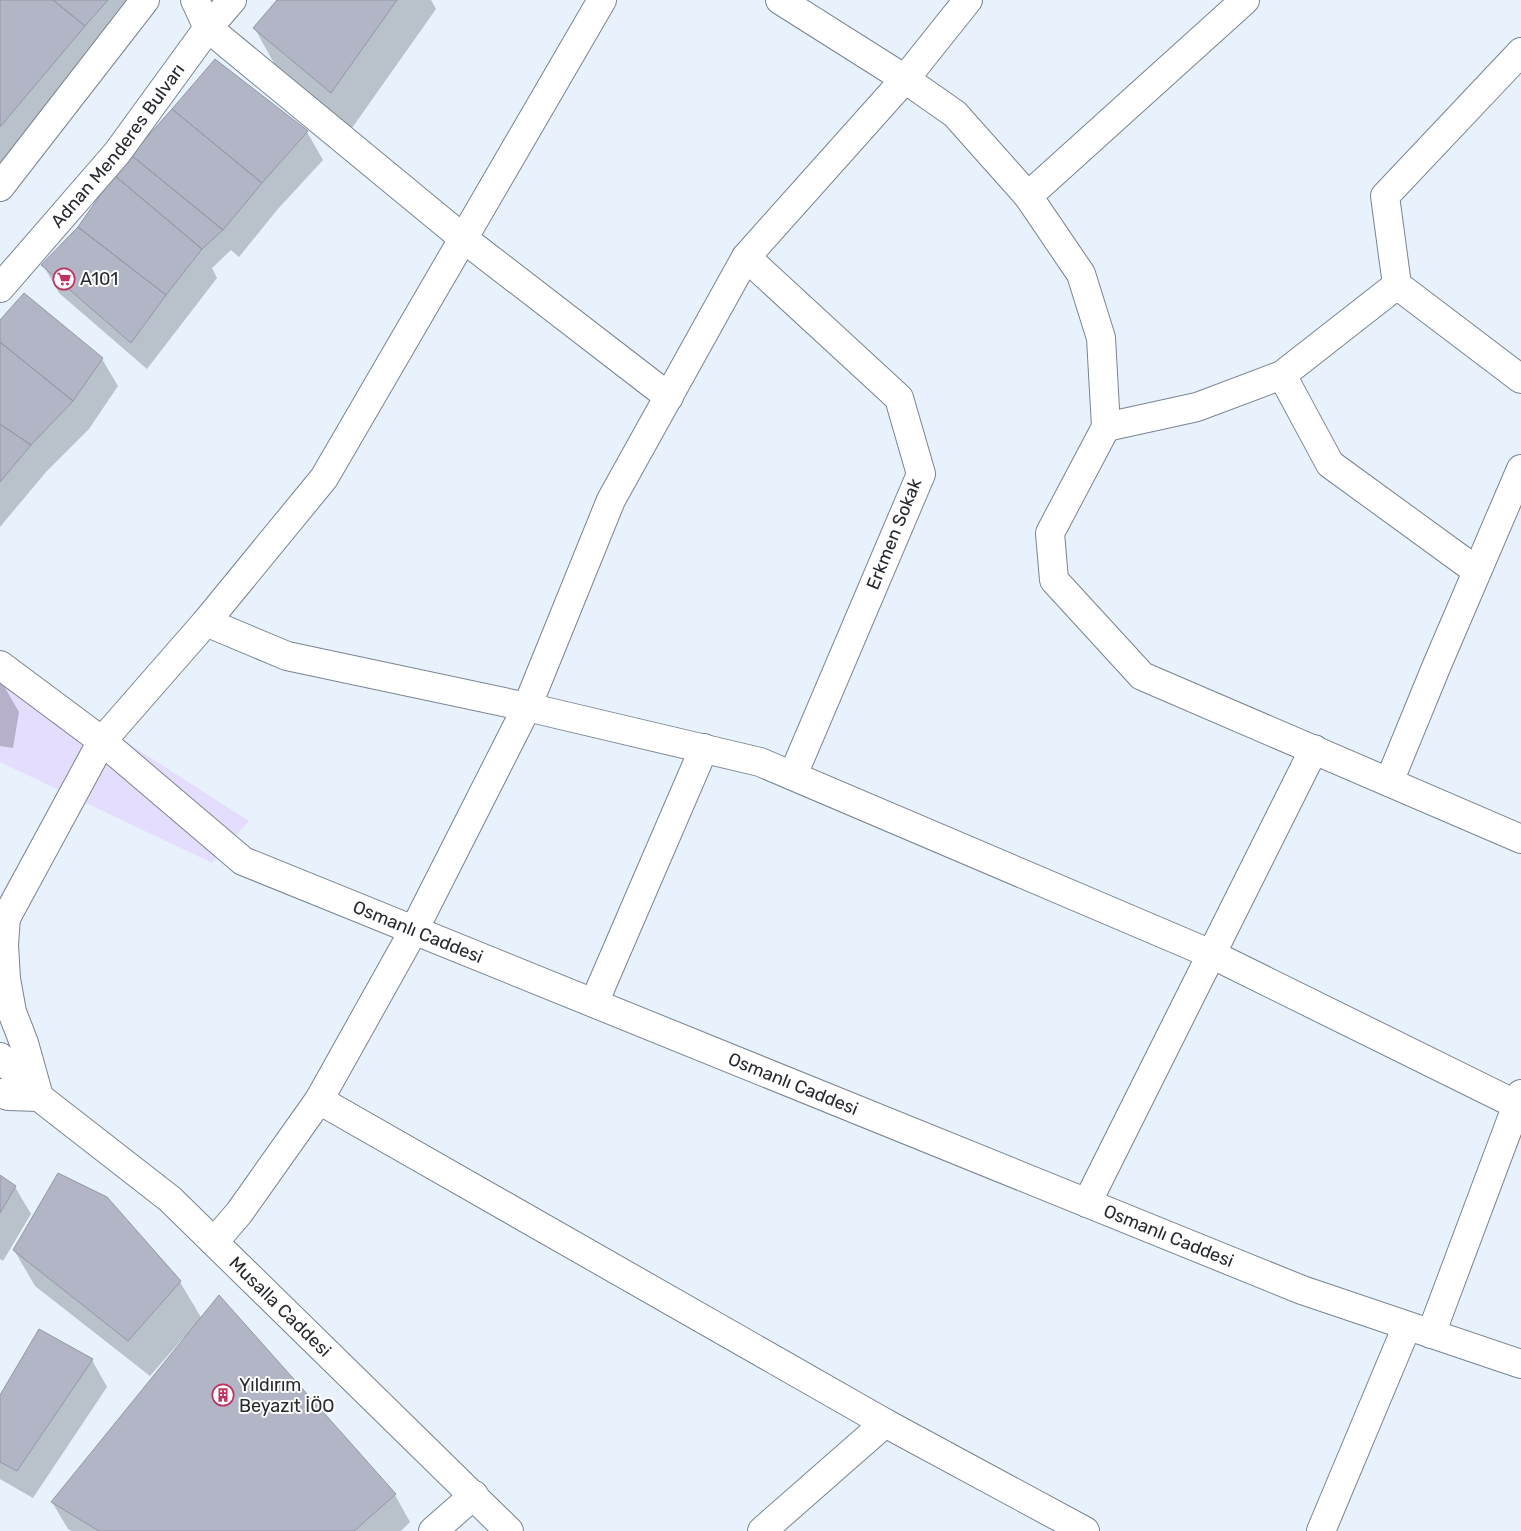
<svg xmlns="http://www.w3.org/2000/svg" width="1521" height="1531" font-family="Rubik,sans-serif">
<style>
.green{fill:#e5ddfd}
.shadow{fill:#0003}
.building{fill:#b1b5c5;stroke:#9397a6}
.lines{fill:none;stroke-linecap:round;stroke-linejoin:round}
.minor-casing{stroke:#798490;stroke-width:30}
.major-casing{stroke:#798490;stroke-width:30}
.minor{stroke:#fff;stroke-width:28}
.major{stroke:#fff;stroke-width:28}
.labels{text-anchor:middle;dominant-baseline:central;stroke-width:4;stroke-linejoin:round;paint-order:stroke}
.street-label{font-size:18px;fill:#262a2f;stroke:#fefefe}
.poi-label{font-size:18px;fill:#262a2f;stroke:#fefefe;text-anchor:start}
</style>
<rect width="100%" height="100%" fill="#e8f2fd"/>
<path class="green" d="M0,661L249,821L212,863L0,762Z"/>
<path class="shadow" d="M0,0H148L0,187Z
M279,0H431L436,9L352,128L275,65L255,29Z
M215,61L307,132L323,160L277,210L239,257L231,250L212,268L217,278L147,369L59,293L43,265L79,228Z
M0,321L102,359L118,386L89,429L46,472L0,527Z
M0,679L19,712L13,748L0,746Z
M0,1177L15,1187L31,1214L3,1261L0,1259Z
M14,1250L180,1282L202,1319L219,1297L395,1495L410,1522L401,1531H71L68,1529L52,1502L186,1338L184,1337L150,1376L35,1286Z
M92,1360L107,1387L33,1498L0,1479V1398Z"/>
<path class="building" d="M0,0H53L85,26L0,127Z
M53,0H108L85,26Z
M277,0H397L331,93L253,28Z
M215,59L308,131L262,183L172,109Z
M172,109L262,183L223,230L131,155Z
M131,155L223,230L202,249L114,175Z
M114,175L202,249L166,295L78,227Z
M78,227L166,295L131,343L41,265Z
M24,293L103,358L73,401L0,342V320Z
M0,342L73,401L31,445L0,424Z
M0,424L31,445L0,482Z
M58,1173L107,1197L181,1281L128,1341L13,1250Z
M0,1175L16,1186L0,1213Z
M219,1295L396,1494L354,1531H99L51,1502Z
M39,1329L93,1359L17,1471L0,1462V1395Z"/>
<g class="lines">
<g class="minor-casing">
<g id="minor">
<path d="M195,0L208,28L464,239L669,397"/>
<path d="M780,0L905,79L955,114L1028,196L1081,274L1101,338L1106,427L1050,533L1054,580L1142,676L1521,839"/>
<path d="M1521,52L1385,196L1397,285L1521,379"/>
<path d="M1028,196L1245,0"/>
<path d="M746,257L899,398L921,474L793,775"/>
<path d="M1282,375L1330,464L1477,571"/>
<path d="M1106,427L1197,407L1282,375L1397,285"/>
<path d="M206,622L287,656L527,707L760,762L1211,954L1517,1105"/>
<path id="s1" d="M0,665L102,741L243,861L1302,1290L1521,1364"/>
<path d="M1389,782L1437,665L1521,469"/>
<path d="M6,917L4,945L6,979L12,1012L24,1043L38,1093"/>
<path d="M0,929L102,741L206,622L324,478L602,0"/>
<path d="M594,1003L704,748"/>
<path id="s2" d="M0,1057L39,1097L170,1199L509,1531"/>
<path d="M0,1093L8,1096L39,1097"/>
<path d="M319,1100L885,1423L1085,1531"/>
<path d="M1087,1203L1314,749"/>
<path d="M214,1242L239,1213L319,1100L414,930L527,707L611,500L746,257L905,79L968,0"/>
<path d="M1431,1334L1521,1094"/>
<path d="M433,1531L474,1495"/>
<path d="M762,1531L885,1423"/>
<path d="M1321,1531L1407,1326"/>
</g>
</g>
<g class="major-casing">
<g id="major">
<path d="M0,187L145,0"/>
<path id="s3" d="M0,288L117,153L208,28L232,0"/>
</g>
</g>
<use href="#minor" class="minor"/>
<use href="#major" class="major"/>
</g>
<defs>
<g id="supermarket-ring" transform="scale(1.125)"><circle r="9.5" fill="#fefefe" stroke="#c0325f" stroke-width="1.5"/><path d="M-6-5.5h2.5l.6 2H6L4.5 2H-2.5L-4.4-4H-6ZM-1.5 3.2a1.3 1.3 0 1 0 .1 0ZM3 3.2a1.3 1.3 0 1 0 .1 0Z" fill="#c0325f"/></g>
<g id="building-ring" transform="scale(1.125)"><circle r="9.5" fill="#fefefe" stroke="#c0325f" stroke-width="1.5"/><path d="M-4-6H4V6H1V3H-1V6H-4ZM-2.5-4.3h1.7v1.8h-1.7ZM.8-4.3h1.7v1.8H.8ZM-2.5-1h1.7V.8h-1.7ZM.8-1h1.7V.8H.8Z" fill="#c0325f"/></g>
</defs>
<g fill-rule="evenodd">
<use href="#supermarket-ring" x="64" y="279"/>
<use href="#building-ring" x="223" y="1395"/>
</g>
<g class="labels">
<g class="street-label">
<text stroke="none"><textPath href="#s3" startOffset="185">Adnan Menderes Bulvarı</textPath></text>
<text transform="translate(894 534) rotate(-68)">Erkmen Sokak</text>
<text stroke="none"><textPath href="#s1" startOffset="501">Osmanlı Caddesi</textPath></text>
<text stroke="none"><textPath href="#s1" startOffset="906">Osmanlı Caddesi</textPath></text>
<text stroke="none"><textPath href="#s1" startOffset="1311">Osmanlı Caddesi</textPath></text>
<text stroke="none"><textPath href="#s2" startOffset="376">Musalla Caddesi</textPath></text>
</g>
<g class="poi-label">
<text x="80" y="279">A101</text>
<text x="239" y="1385">Yıldırım<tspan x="239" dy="21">Beyazıt İÖO</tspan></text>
</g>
</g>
</svg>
